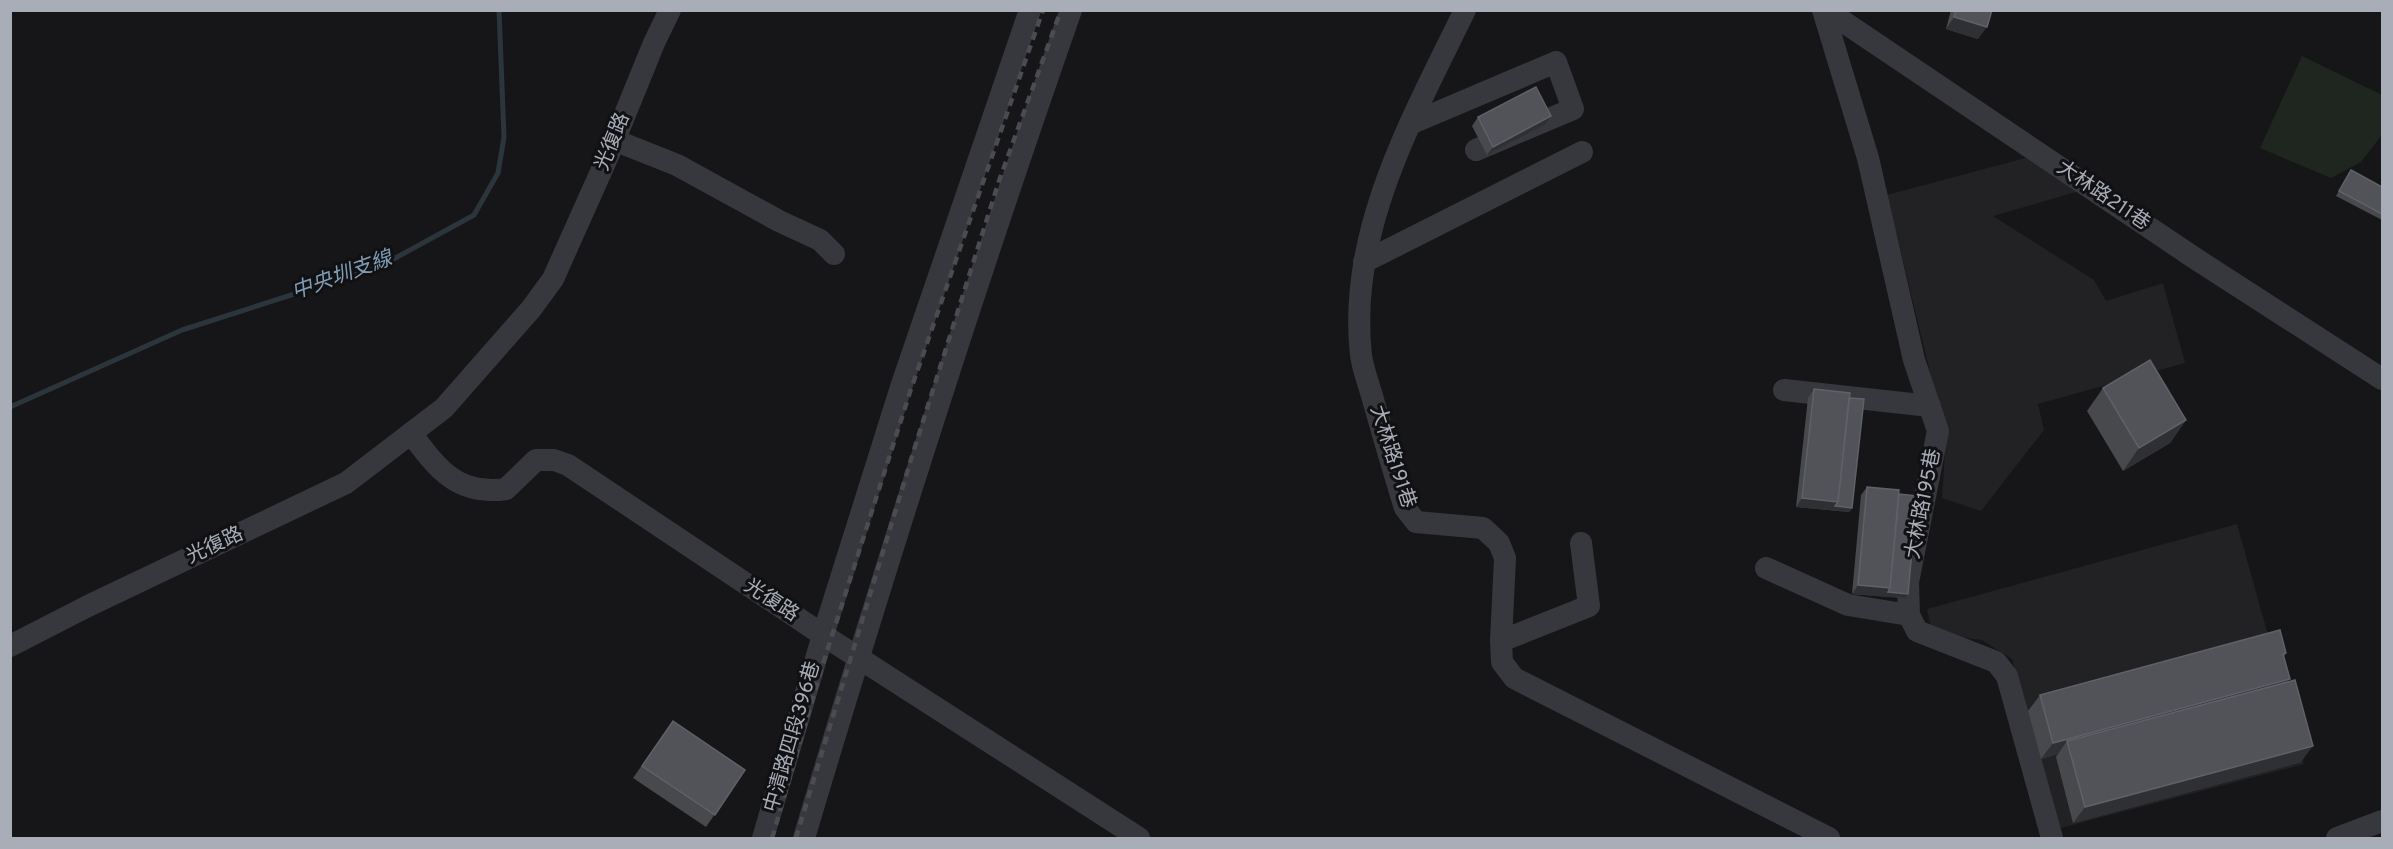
<svg xmlns="http://www.w3.org/2000/svg" width="2393" height="849" font-family="Overpass,'Noto Sans TC',sans-serif">
<style>
.built{fill:#222225}
.green{fill:#1e261f}
.lines{fill:none;stroke-linecap:round;stroke-linejoin:round}
.stream{stroke:#2c353c;stroke-width:5}
.minor{stroke:#37383d;stroke-width:22}
.rail{stroke:#4a4c52;stroke-width:4.5;stroke-dasharray:8 6;stroke-linecap:butt}
.wall{fill:#47494d}
.shaded-wall{fill:#2f3033}
.building{fill:#525359;stroke:#5f6168;stroke-width:1.5}
.labels{text-anchor:middle;dominant-baseline:central;stroke-width:6;stroke-linejoin:round;paint-order:stroke}
.street-label{font-size:20px;fill:#a8adb8;stroke:#111113}
.water-label{font-size:21px;font-style:italic;fill:#7f9bb3;stroke:#111113}
</style>
<rect width="100%" height="100%" fill="#161618"/>
<path class="built" d="M2033,156L2083,190L1993,216L2094,280L2106,301L2163,283L2185,363L2038,404L2044,430L1981,511L1942,498L1946,438L1887,195Z
M2237,524L2304,764L2057,829L2012,659L1982,640L1943,635L1931,627L1927,609Z"/>
<path class="green" d="M2302,56L2382,95V135L2361,162L2331,178L2260,148Z"/>
<g class="lines">
<path class="stream" d="M10,407L182,330L379,267L474,215L498,173L504,137L499,10"/>
<path class="minor" d="M1465,10C1413,117 1347,232 1361,355C1363,371 1370,387 1374,403C1384,438 1394,473 1405,508L1416,522L1483,528L1499,543L1505,558L1501,641L1502,662L1514,678L1829,838
M1823,10L1868,158L1914,360L1938,431L1908,582L1909,615L1917,631L1996,662L2007,676L2052,838
M1826,10L2193,257L2382,379
M1410,124L1556,62L1573,109L1476,150
M614,140L677,165L779,221L820,240L834,254
M1364,262L1582,152
M1784,390L1930,406
M411,433C437,469 458,496 506,489L536,460H554L568,465L823,635L1139,838
M1766,568L1848,605L1909,615
M1501,641L1589,606L1581,543
M10,646L88,606L346,483L444,408L531,309L553,279L608,156L654,43L670,10
M763,838L823,635L902,384L1030,10
M804,838C887,560 975,284 1071,10
M2337,838L2382,821"/>
<path class="rail" d="M772,838L822,667L911,389L1043,10
M796,838L913,453L999,181L1061,10"/>
</g>
<path class="wall" d="M1951,10H1992L1978,39L1946,29Z
M1478,117L1545,125L1487,155L1472,126Z
M2351,170L2382,187V220L2336,196Z
M2103,388L2186,420L2170,443L2123,471L2087,411Z
M1814,389L1849,398L1852,508L1849,512L1796,507L1808,398Z
M1867,487L1899,494L1905,598L1852,594L1861,495Z
M2286,653L2284,657L2301,762L2073,823L2056,757L2058,754L2041,759L2028,711L2040,695Z
M673,721L745,770L706,827L633,778Z"/>
<path class="shaded-wall" d="M1954,17L1987,27L1978,39L1946,29Z
M1551,116L1545,125L1487,155L1493,147Z
M2186,420L2170,443L2123,471L2139,448Z
M1802,498L1838,502L1852,508L1849,512L1796,507Z
M1858,585L1890,588L1885,597L1852,594Z
M1888,592L1908,594L1905,598L1885,597Z
M2290,679L2278,695L2067,741L2058,754L2041,759L2053,743Z
M2313,746L2301,762L2073,823L2085,807Z"/>
<path class="building" d="M1956,10H1992L1987,27L1954,17Z
M1536,87L1551,116L1493,147L1478,117Z
M2351,170L2382,187V214L2339,191Z
M2150,360L2186,420L2139,448L2103,388Z
M1814,389L1850,393L1838,502L1802,498Z
M1849,398L1864,399L1852,508L1835,506L1838,502Z
M1867,487L1899,490L1890,588L1858,585Z
M1899,494L1917,496L1908,594L1888,592L1890,588Z
M2280,630L2286,653L2283,654L2290,679L2053,743L2040,695Z
M2295,680L2313,746L2085,807L2067,741Z
M673,721L745,770L715,815L642,766Z"/>
<g class="labels">
<g class="street-label">
<text transform="translate(613 142) rotate(-68)">光復路</text>
<text transform="translate(2103 196) rotate(34)">大林路211巷</text>
<text transform="translate(1392 457) rotate(72)">大林路191巷</text>
<text transform="translate(1924 504) rotate(-79)">大林路195巷</text>
<text transform="translate(215 546) rotate(-25)">光復路</text>
<text transform="translate(771 601) rotate(33)">光復路</text>
<text transform="translate(793 737) rotate(-74)">中清路四段396巷</text>
</g>
<g class="water-label">
<text transform="translate(342 276) rotate(-20)">中央圳支線</text>
</g>
</g>
<rect width="2393" height="849" fill="none" stroke="#a8adb8" stroke-width="24"/>
</svg>
